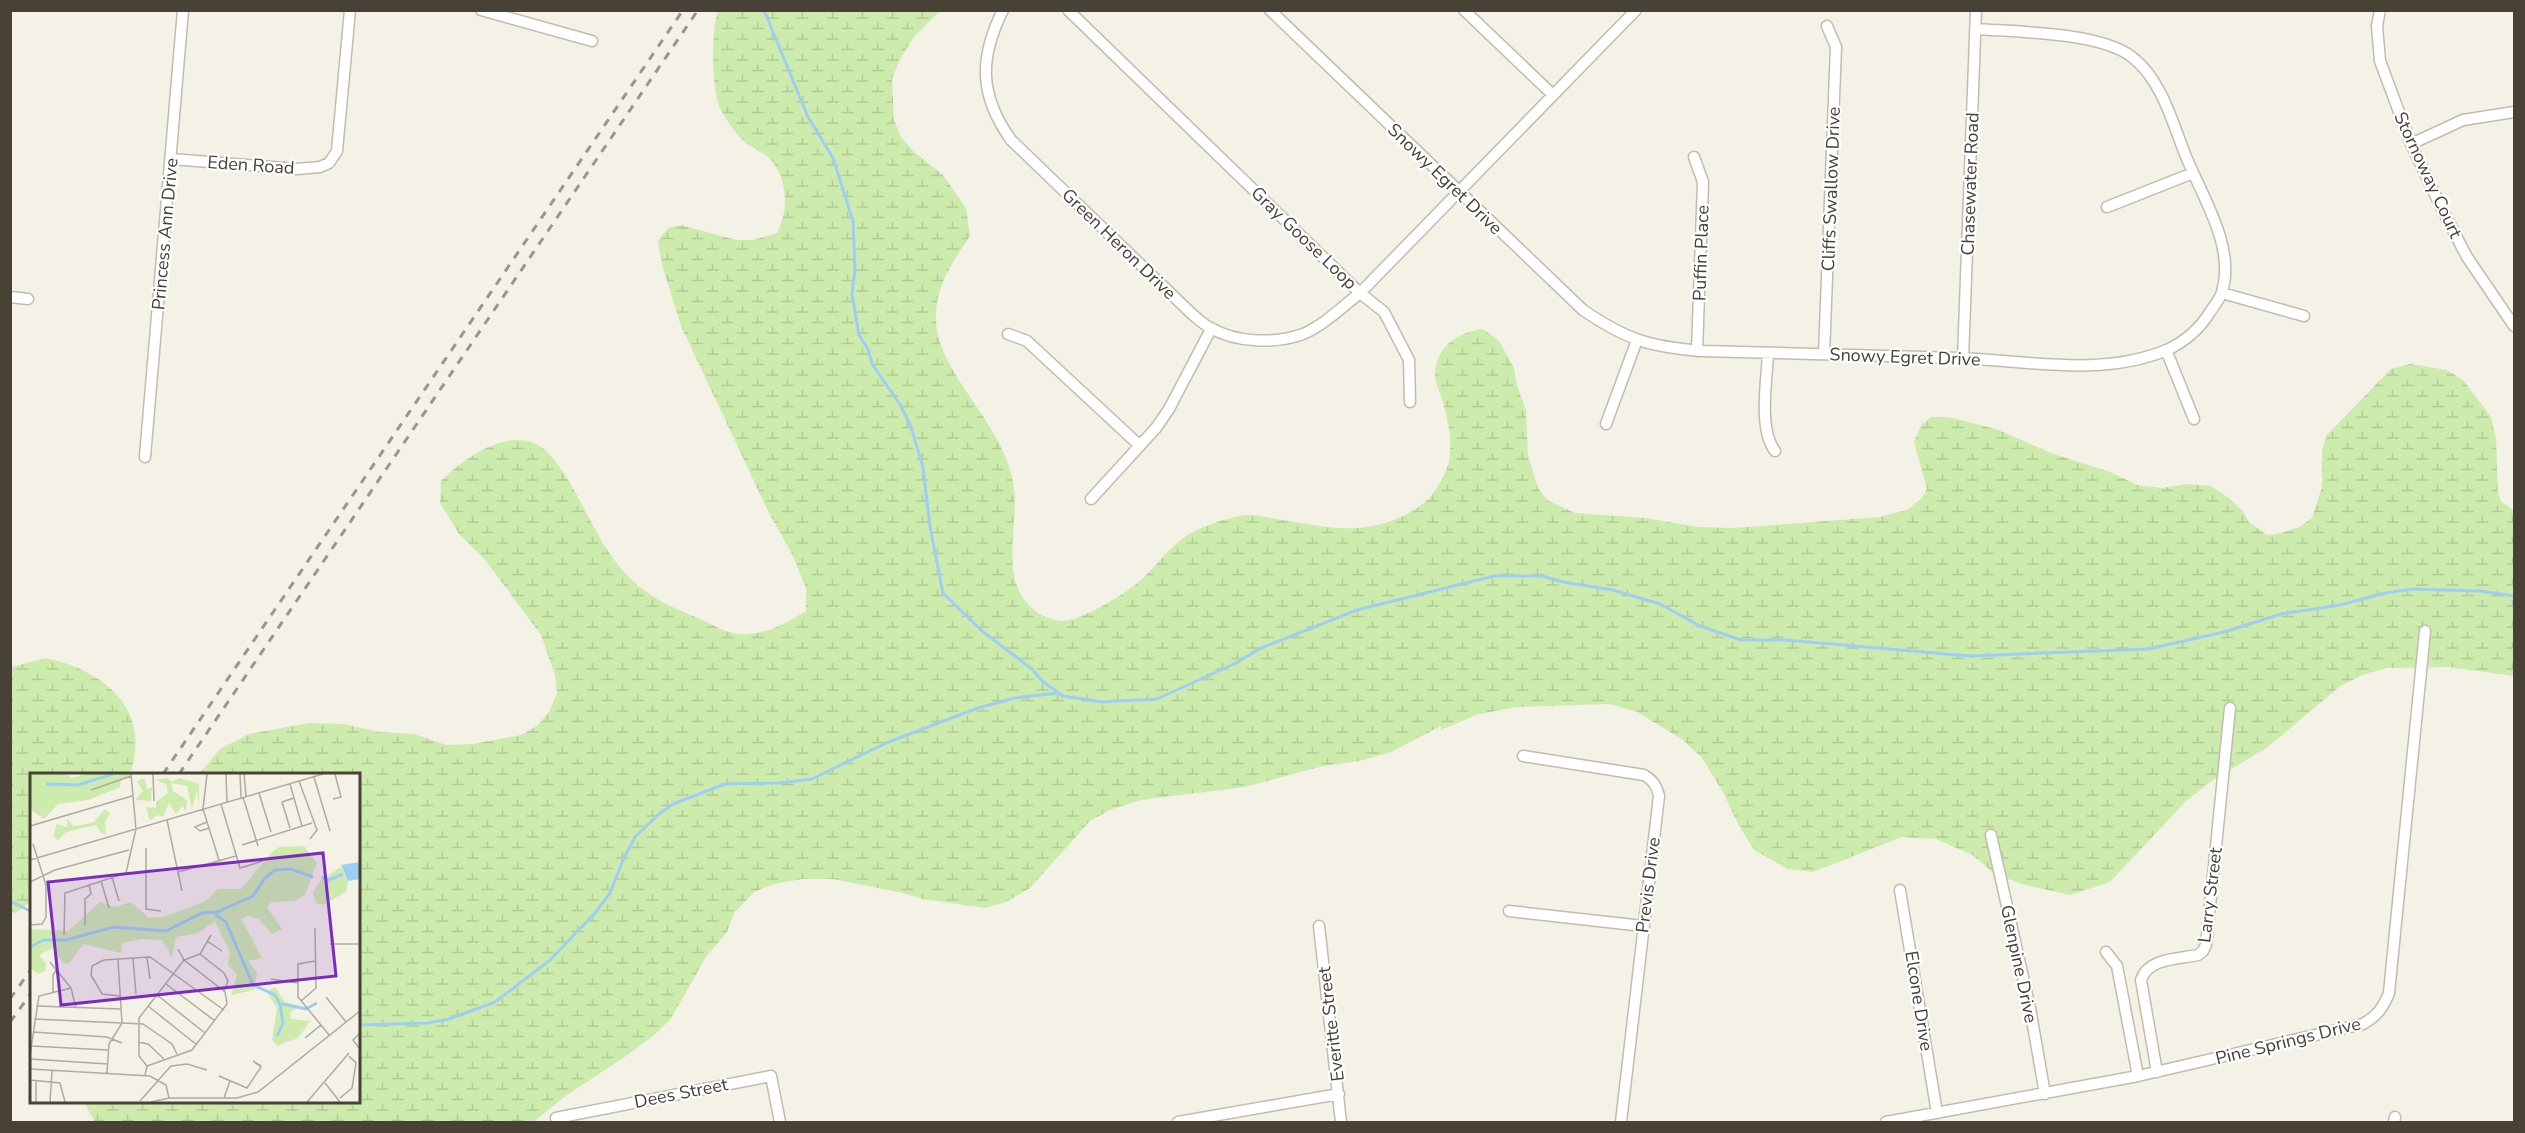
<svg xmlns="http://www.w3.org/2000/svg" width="2525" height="1133" font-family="'Nunito Sans',sans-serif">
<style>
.wetland{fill:url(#wetland-marsh)}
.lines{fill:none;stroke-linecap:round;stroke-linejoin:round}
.stream{stroke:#9fcef5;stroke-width:3}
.minor-casing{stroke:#c3bcab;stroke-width:13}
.minor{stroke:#fff;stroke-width:10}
.rail{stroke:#969696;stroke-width:3;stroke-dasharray:8 8;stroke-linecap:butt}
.labels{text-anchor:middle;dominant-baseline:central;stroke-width:4.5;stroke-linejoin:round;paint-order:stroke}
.street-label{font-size:18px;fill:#484135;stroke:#fff}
.inset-river{fill:none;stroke:#9fcef5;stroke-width:3}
.inset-road{fill:none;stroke:#afaba0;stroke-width:1.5}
.view{fill:#7b2cbf;fill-opacity:0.15;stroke:#7b2cbf;stroke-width:3}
.inset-edge{fill:none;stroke:#484135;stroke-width:3}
</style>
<defs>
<pattern id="wetland-marsh" width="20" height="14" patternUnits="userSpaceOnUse" patternTransform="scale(1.5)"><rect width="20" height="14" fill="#ccebad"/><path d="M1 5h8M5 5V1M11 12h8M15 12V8" fill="none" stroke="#b1cb95"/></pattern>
</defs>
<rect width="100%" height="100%" fill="#f4f1e7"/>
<path class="wetland" d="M718,11H940L914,37L900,59L892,79L894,120L901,137L914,152L943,175L966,208L970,236C952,263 934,288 936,322C939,376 1007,426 1014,488C1019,528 998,579 1033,609C1041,616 1051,620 1062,621C1081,621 1127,593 1141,580C1155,567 1166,551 1182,539C1198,527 1216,522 1235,517C1249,513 1263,517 1277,519C1321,526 1353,536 1396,519C1409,514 1422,506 1431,496C1440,484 1450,468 1450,453C1452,433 1446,415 1441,396C1439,390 1435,382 1435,375C1436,346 1457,333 1483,329L1499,341L1514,368L1517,386L1526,410L1528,456L1538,488L1547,500L1575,513L1645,518L1698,527L1734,528L1879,517L1907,510L1921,499L1927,489L1914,442L1922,424L1932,417L1953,418L1999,430L2051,453L2110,472L2137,485L2162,488L2187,484L2211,486L2230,499L2242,510L2249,522L2267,535L2282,533L2301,526L2312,518L2322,487V452L2326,436L2391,369L2410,364L2447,370L2464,381L2491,417L2496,439L2498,492L2501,501L2514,511V676L2448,667L2387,668L2362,675L2339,687L2268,747L2213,780L2186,801L2110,882L2070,895L2021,884L1994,873L1972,855L1936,839L1902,837L1813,872L1788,869L1754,850L1738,824L1723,792L1702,758L1683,740L1637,712L1609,704L1515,707L1476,715L1441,730V726L1389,753L1359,761L1323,766L1245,787L1141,800L1112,809L1090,821L1030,888L1006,902L985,908L923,899L903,893L833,879H802L774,884L754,892L734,913L727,932L706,957L670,1020L654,1035L626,1056L567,1095L533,1122H95L84,1102H358V774H199L220,749L249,734L310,723L344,724L379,732L414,734L446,745L473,744L521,735L537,726L549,712L557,693L555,675L541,635L486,561L459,534L440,503L441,481C466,456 520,418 551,456C581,491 593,538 624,572C646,596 671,607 700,619C711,624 726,633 738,634C763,636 785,624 806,611V588L793,556L768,511L681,326L662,265L658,241L668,228L681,225L736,240H753L777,233C789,211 788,178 770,159C762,151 751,148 744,141C737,135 731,126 726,119C724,114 719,108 718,102C712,84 711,29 718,11Z
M46,658C105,671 152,709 130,774H32L31,901L16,913L10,912L11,667Z"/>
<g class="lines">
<path class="stream" d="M764,10L808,117L833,158L853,221L855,270L852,294L859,335L868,349L872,364L901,406L911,427L923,467L930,527L943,593L982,631L1032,669L1042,681L1063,696L1102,702L1157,699L1236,663L1259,649L1357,610L1494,576H1542L1563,582L1613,590L1660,604L1700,626L1741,640H1786L1969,656L2148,649L2224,632L2281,614L2340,605L2385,593L2412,589L2480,591L2514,596
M10,901L32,912
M358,1025L428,1023L449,1019L495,1002L549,961L595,913L610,893L623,860L635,837L659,814L673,804L725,784L779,783L812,779L886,743L978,708L1015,698L1058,693"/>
<g class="minor-casing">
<path id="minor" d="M481,10L592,41
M1003,10C979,58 979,95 1011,140L1192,314C1198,319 1204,325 1211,328C1236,343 1276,344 1303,334C1324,325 1342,307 1360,293L1384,312L1409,360L1410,402
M1068,10L1360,293L1636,10
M1270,10L1583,310C1627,340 1650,347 1703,351C1789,354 1874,355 1960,358C2030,361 2101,377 2167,350C2186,341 2199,330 2210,312C2214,306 2220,299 2222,292C2236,246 2201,195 2185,154C2172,121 2161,79 2132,57C2100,32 2016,32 1976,29
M1464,10L1553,95
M2380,10L2377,26L2380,61L2411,144L2442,209L2467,257L2514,326
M2411,144L2463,120L2514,112
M1694,157L1703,182L1697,351
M172,159L297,169L320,167L329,163L337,151L350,10
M2107,207L2193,173
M2222,293L2304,316
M10,297L28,299
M1008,334L1027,341L1139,445
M2166,350L2194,419
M1768,353C1767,380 1758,429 1775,451
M1824,354L1836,47L1827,26
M1963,358L1976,10
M1606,424L1637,340
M145,457L183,10
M1091,499L1156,428L1169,409L1211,329
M1523,756L1644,775C1653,780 1657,786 1659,796L1621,1122
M1991,835L2030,1008L2045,1094
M1900,890L1937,1113
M1509,911L1643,926
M1319,926L1341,1122
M2106,952L2117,966L2138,1076
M2157,1072L2141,980C2148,958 2178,959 2198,955L2203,951L2206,945L2230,708
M556,1118L771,1076L780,1122
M1178,1122L1339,1094
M1886,1122L2138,1076L2363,1024C2377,1016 2383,1008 2389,993L2425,631
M2394,1122L2395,1117"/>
</g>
<use href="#minor" class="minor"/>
<path class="rail" d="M163,774L683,10
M179,774L698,10
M10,999L32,968
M10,1022L32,992"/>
</g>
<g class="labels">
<g class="street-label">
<text transform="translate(251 165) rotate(4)">Eden Road</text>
<text transform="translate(2428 175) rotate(65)">Stornoway Court</text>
<text transform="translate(1445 179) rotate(44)">Snowy Egret Drive</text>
<text transform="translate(1970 184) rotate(-88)">Chasewater Road</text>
<text transform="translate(1831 189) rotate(-88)">Cliffs Swallow Drive</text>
<text transform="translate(165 234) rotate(-85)">Princess Ann Drive</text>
<text transform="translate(1304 238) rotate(44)">Gray Goose Loop</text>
<text transform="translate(1119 244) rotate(44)">Green Heron Drive</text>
<text transform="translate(1701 253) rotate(-88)">Puffin Place</text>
<text transform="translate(1905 357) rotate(2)">Snowy Egret Drive</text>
<text transform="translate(1648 885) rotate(-83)">Previs Drive</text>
<text transform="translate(2210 895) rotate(-83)">Larry Street</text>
<text transform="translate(2019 964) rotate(78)">Glenpine Drive</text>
<text transform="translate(1919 1001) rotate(81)">Elcone Drive</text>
<text transform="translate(1331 1024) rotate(-97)">Everitte Street</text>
<text transform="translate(2288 1041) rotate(-14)">Pine Springs Drive</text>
<text transform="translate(681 1093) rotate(-11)">Dees Street</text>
</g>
</g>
<g transform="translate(30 773)">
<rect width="330" height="330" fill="#f4f1e7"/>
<path d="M0,1H36L43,6L100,1L91,7L90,14L58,27L28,31L14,46L0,36ZM137,5L142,9L150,5L169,11V35L167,17L162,36L157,13L141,10L143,18L157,27L156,38L152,33L146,41L139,30L133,44L127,42L120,48L116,34L126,35V29L138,20L136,11L125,7ZM110,6H115L117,16L122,14L121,28L105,27L113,18L107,9ZM75,36L80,40L75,49L76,61L71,60L66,52L36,59L28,67L23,63L27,51L37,54V46L44,53L56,51L64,49Z" fill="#ccebad"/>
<path d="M56,1H103L41,27L24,19V14L31,8ZM274,73L287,90L275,122L264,128L241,129L237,134L252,156L242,161L229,146L218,143L211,146L232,185L218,188L227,200L224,217L201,222L207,201L198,192L200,179L185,148L168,160L146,164L142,184L132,167L111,166L92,170L91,180L53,171L39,191L33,190L23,175L9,182L16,190L15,198L8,201L0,195V156L38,158L70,129L85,134L101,129L119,145L133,144L176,128L188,116H211L242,79L249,74ZM311,94L318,108L316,119L293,132L286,130L283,120L291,107ZM245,214L255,229L271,233L260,239L261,246L280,248L268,265L247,273L242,267L247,235L237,219Z" fill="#ccebad"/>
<path d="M330,89V106L318,108L311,92Z" fill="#9fcef5"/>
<path class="inset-river" d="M16,11L48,12L83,1M292,104L299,107L313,101M185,141L196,149L223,212L245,222L250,231L253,250L247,263M0,174L14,167H36L84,154L136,158L172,140L187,139L223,123L235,105L245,97L261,96L283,104M252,231L276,236L287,230"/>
<path class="inset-road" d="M101,1L106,56M123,1L124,28M177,1L173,36L189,87M196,1L197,29M210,1L211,25M214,1L216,23M284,4L300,58M269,8L287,57L280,66M260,11L272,53M61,17L101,3M229,20L241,59M213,24L228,73M303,26L311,24L305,1M191,31L210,95L233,88M137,47L152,118M177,49L165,54L170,58L179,55M0,53L102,23M260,55L252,29L264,25M212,72L282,50M116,75V136L131,138M0,87L293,1M148,99L206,83M82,104L89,128M71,108L79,135M0,109L25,97L99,77M0,152L12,151L16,144V112L3,71M55,152V126L61,121L59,111M34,162L35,120L96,100L106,56M177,168L192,178M300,171H330M148,176L154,187L170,181L194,200L198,208L194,218M170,181L181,162M117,185L120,206M103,186L106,221M285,188L268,191V224L300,263M20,189L41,215L46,235M241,206L268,210M136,211L185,248M23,220V202L27,196M127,222L175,260M90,223L72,221L61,202L62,193L74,187L120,184L194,237M296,224L316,249M271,228L286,215L285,155M6,233L91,236M118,233L167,272M4,246L113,251L142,271L147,281M3,259L77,264L92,270M330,260L323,267L330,276M275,265L291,252M108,269L118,271L134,286M1,273L78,277M0,282L9,223L41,215M0,286L78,291M0,296L120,303L136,312L139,325M77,300L79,271L92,250L88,187M115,302L117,293L162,277L197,231L195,219L154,187L109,245V283L117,293M189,303L217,315L231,294L223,288L231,293M0,307L30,310L35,329M295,310L310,329M194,325L200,308M310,325L322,315L326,290L319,283M110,328L141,293L157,291L177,297M6,329V307M20,329L22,298M121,329L139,325H207L228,319L330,238M277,329L319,280"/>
<path class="view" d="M293,80L306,203L31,232L18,109Z"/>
<rect width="330" height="330" class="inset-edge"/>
</g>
<rect width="2525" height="1133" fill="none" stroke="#484135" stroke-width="24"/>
</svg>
